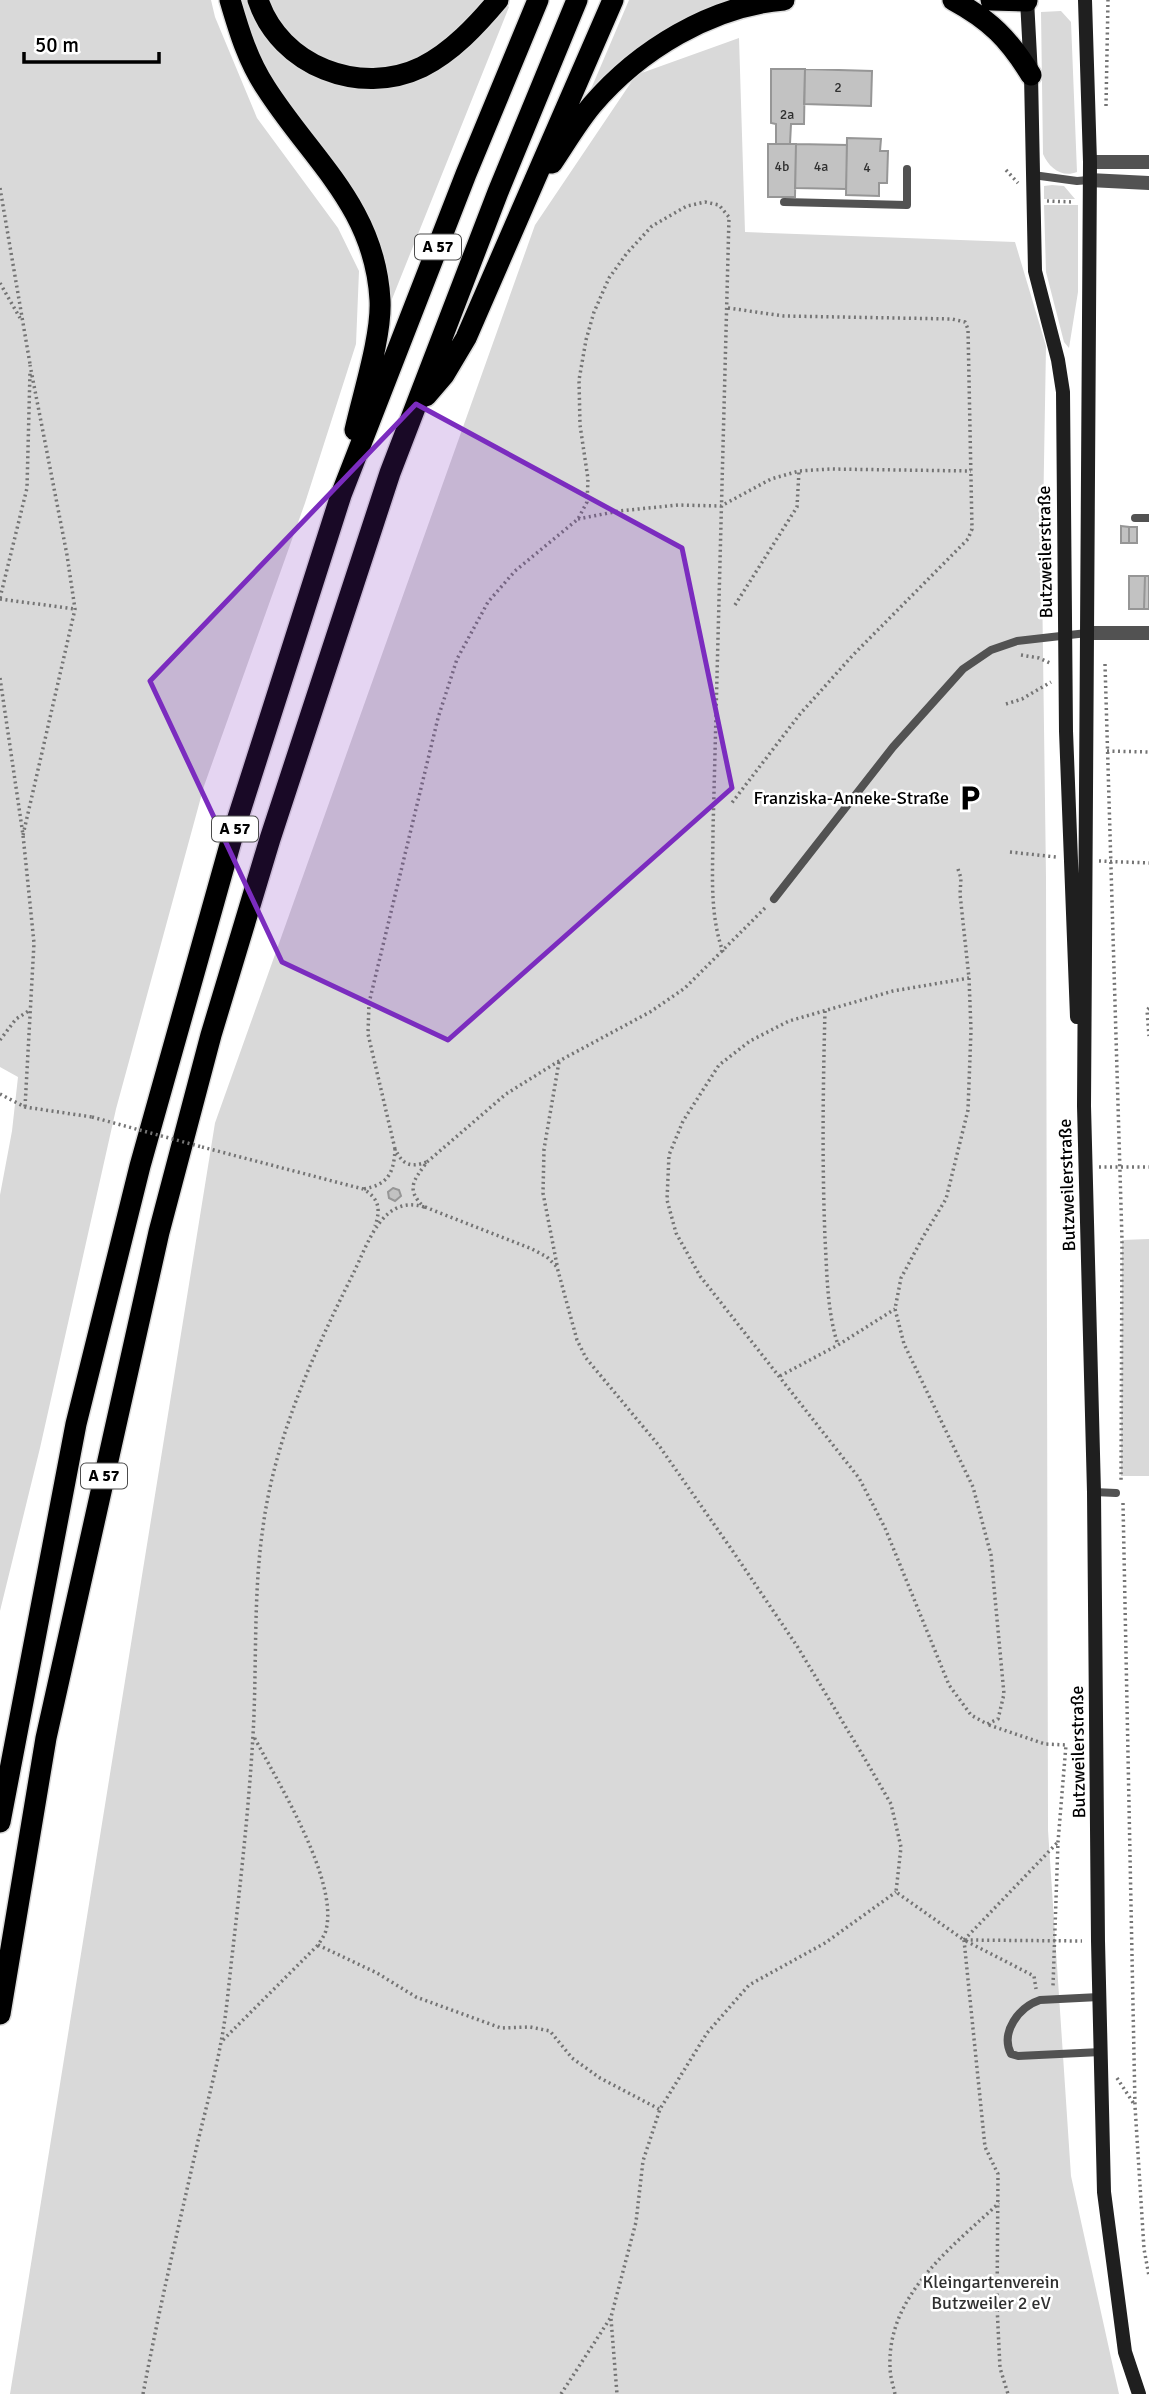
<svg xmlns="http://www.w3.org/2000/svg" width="1149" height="2394" font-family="Signika,sans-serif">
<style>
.green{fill:#d9d9d9}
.building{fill:#c2c2c2;stroke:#969696;stroke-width:2}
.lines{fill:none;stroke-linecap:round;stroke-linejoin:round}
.motorway-casing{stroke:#dbdbdb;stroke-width:24}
.path{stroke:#747474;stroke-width:3.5;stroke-dasharray:2 3.5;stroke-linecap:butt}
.service{stroke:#525252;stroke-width:8}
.minor{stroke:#525252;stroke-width:14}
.secondary{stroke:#1f1f1f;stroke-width:14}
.motorway{stroke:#000;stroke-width:21}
.path-bridge{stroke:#747474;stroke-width:3.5;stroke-dasharray:2 3.5;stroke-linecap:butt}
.marked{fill:#7b2cbf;fill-opacity:0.2;stroke:#7b2cbf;stroke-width:5;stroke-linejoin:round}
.labels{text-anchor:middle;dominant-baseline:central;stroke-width:5;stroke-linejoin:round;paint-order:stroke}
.number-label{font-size:14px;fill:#303030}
.shield{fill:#fff;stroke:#4c4c4c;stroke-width:2}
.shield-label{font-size:16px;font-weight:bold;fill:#000}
.street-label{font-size:18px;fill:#000;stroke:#fff}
.poi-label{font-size:18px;fill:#000;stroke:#fff;text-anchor:end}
.park-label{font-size:18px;fill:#303030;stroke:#fff}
</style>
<rect width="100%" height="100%" fill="#fff"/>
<path class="green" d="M0,0H211L215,17L257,118L338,228L359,271L356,344L305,503L204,786L116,1109L40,1448L0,1611V1195L12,1131L18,1077L0,1067Z
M239,0H248L294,64L322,79L365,88H379L448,63L467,48L507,5L509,7L390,304C388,288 387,271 383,256C365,191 317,147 280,94C260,65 250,33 239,0Z
M268,0H486C470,19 452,38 431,51C391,77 329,74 295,40C284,28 276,15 268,0Z
M629,0H734L594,91L591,89Z
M1061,11L1071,22L1077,172C1062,178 1049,168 1043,154L1041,12Z
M739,38L745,232L1015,242L1046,346L1042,578L1046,877L1048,1830L1071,2176L1119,2394H10L215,1123L535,225L636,75Z
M1052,185L1064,186L1075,199H1044V186Z
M1044,205H1078V292L1069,348L1064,342L1046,272Z
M1149,1239V1476H1121L1122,1240Z"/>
<path class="building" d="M771,69H805L804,124H791L790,144H776V124L771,123Z
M805,69L872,71L871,106L804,104Z
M847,138L881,139L880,151H888L887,183H879V196L846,195Z
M768,144H796L795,197H768Z
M796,144L847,145L846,189L795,188Z
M1121,526L1129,527V543H1121Z
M1129,527H1137V543H1129Z
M1129,576H1145L1144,609H1129Z
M1145,576H1149V609H1144Z
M393,1188L399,1190L401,1196L395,1201L389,1198L388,1192Z"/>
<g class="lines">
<g class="motorway-casing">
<path id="motorway" d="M230,0C239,31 248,61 266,88C312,160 375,207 380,300C382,335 363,394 355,430
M258,0C280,66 360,97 422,67C452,52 477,25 498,0
M953,0C990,20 1009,39 1031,75
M991,0L1027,1
M552,163C565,144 577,123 592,105C639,50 711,6 784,0
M426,396L444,375L466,338L613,0
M0,1822L76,1424L140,1166L235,827L341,495L466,174L538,0
M0,2014L46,1738L159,1232L211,1035L270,839L390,473L498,192L577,0"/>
</g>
<path class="path" d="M1106,106L1108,0
M1006,170L1018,183
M0,188L30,364
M1047,201L1074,202
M0,283L20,318
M728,308L784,316L952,319L965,322L968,329L972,529L968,539L853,655L800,714L731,804
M578,519L619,511L678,505L721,506L771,479L799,471L830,469L971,471
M0,598L27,488L30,372
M0,599L75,609
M735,605L797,507L799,471
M1021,655L1039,658L1050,663
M1105,664L1122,1240L1121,1482
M0,678L23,835L34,943L25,1107
M1006,704L1022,699L1051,682
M1107,751L1149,752
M23,835L75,609L67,555L30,365
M1010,852L1056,857
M1099,861L1149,863
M958,869L961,878L960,894L969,978L971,1030L968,1110L946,1199L923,1237L901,1278L895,1309L904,1344L973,1487L991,1555L1004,1694L998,1719L987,1724L971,1715L949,1685L885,1528L859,1478L700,1276L676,1233L667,1200L669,1155L683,1121L719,1065L750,1041L789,1021L893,991L969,978
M1149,1008L1147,1010L1149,1036
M825,1011C823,1087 822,1162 825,1238C827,1273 827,1312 838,1345
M0,1040L16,1019L30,1010
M0,1094L25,1107L92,1117
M202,1147L363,1189C379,1198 381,1209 375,1226
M395,1149L368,1034L369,1003L438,718L457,659L488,602L515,571L578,519L587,502L588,479L580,425L579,380L586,340L594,312L609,278L627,253L652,226L687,206L705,202L719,205L729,217L713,830C713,871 709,913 723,952
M427,1162L506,1094L559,1061L650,1012L685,988L765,908
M1099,1167H1149
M425,1207L532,1249L547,1257L557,1267L577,1340L586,1358L660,1447L732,1550L797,1646L865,1759L891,1804L901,1847L896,1892L964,1940L1082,1941
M557,1265L543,1193L544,1149L559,1062
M780,1376L838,1345L895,1309
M1123,1503L1135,2106L1144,2249L1149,2276
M989,1725L1045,1744L1066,1745L1058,1842L1053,1986
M964,1940L985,2147L998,2174L997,2306L1000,2368L1008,2394
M964,1940L1057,1843
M966,1941L1034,1976L1036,1989
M318,1945L377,1973L416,1997L501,2028L530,2027L550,2031L572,2058L600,2078L659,2109
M223,2040L318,1945C321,1940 325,1935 326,1930C339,1880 277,1781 253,1735
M1117,2078L1134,2104
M611,2319L617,2394
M143,2394C159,2309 179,2225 198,2141C206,2108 215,2075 221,2042C227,2012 229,1980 233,1948C241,1878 249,1806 253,1735C257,1666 253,1595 263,1527C275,1437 314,1352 354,1272C368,1243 383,1194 424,1207C405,1189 414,1180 427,1162C410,1168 403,1165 395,1149C394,1173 388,1185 363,1189
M561,2394L611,2317L636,2222L643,2161L660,2109L707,2033L749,1985L825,1943L896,1892
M895,2394C893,2385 890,2376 890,2367C887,2295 952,2247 999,2203"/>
<path class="service" d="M1033,175L1077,181L1089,180
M784,202L907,205V169
M1135,518H1149
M774,899L893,747L963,669L991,650L1017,641L1087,633
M1094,1492L1116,1493
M1099,1997L1040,2000C1019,2007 1000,2032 1011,2054L1018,2056L1101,2052"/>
<path class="minor" d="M1090,162H1149
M1089,180L1149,183
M1087,633H1149"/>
<path class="secondary" d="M1027,0L1031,75L1035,271L1058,360L1063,392L1066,731L1077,1017
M1085,0L1090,162L1084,1106L1094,1492L1098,1941L1104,2192L1125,2352L1139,2394"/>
<use href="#motorway" class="motorway"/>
<path class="path-bridge" d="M92,1117L202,1147"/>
</g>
<path class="marked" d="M416,404L682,548L732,788L448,1040L282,962L150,681Z"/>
<defs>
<g id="parking-bare" transform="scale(2.1)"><path d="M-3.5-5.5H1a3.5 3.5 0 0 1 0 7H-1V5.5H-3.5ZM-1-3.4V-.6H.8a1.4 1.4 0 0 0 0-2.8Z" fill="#000" stroke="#fff" stroke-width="2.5" paint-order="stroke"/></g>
</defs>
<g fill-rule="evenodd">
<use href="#parking-bare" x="970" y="798"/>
</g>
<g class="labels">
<g class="number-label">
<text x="838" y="87">2</text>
<text x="787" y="114">2a</text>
<text x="782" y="166">4b</text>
<text x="821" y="166">4a</text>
<text x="867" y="167">4</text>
</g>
<g class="shield">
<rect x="415" y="234.5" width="46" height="25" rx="5"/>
<rect x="212" y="816.5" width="46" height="25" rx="5"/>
<rect x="81" y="1463.5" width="46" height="25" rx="5"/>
</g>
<g class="shield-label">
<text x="438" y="247">A 57</text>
<text x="235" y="829">A 57</text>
<text x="104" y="1476">A 57</text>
</g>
<g class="street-label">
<text transform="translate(1045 552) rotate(-91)">Butzweilerstraße</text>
<text transform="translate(1067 1185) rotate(-92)">Butzweilerstraße</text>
<text transform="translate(1078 1752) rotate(-91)">Butzweilerstraße</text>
</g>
<g class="poi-label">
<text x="949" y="798">Franziska-Anneke-Straße</text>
</g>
<g class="park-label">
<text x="991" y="2282">Kleingartenverein<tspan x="991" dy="21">Butzweiler 2 eV</tspan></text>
</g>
</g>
<path d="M24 52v10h135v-10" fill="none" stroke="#000000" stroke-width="3.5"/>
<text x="35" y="52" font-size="21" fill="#000000" stroke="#ffffff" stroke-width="5" paint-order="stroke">50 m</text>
</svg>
